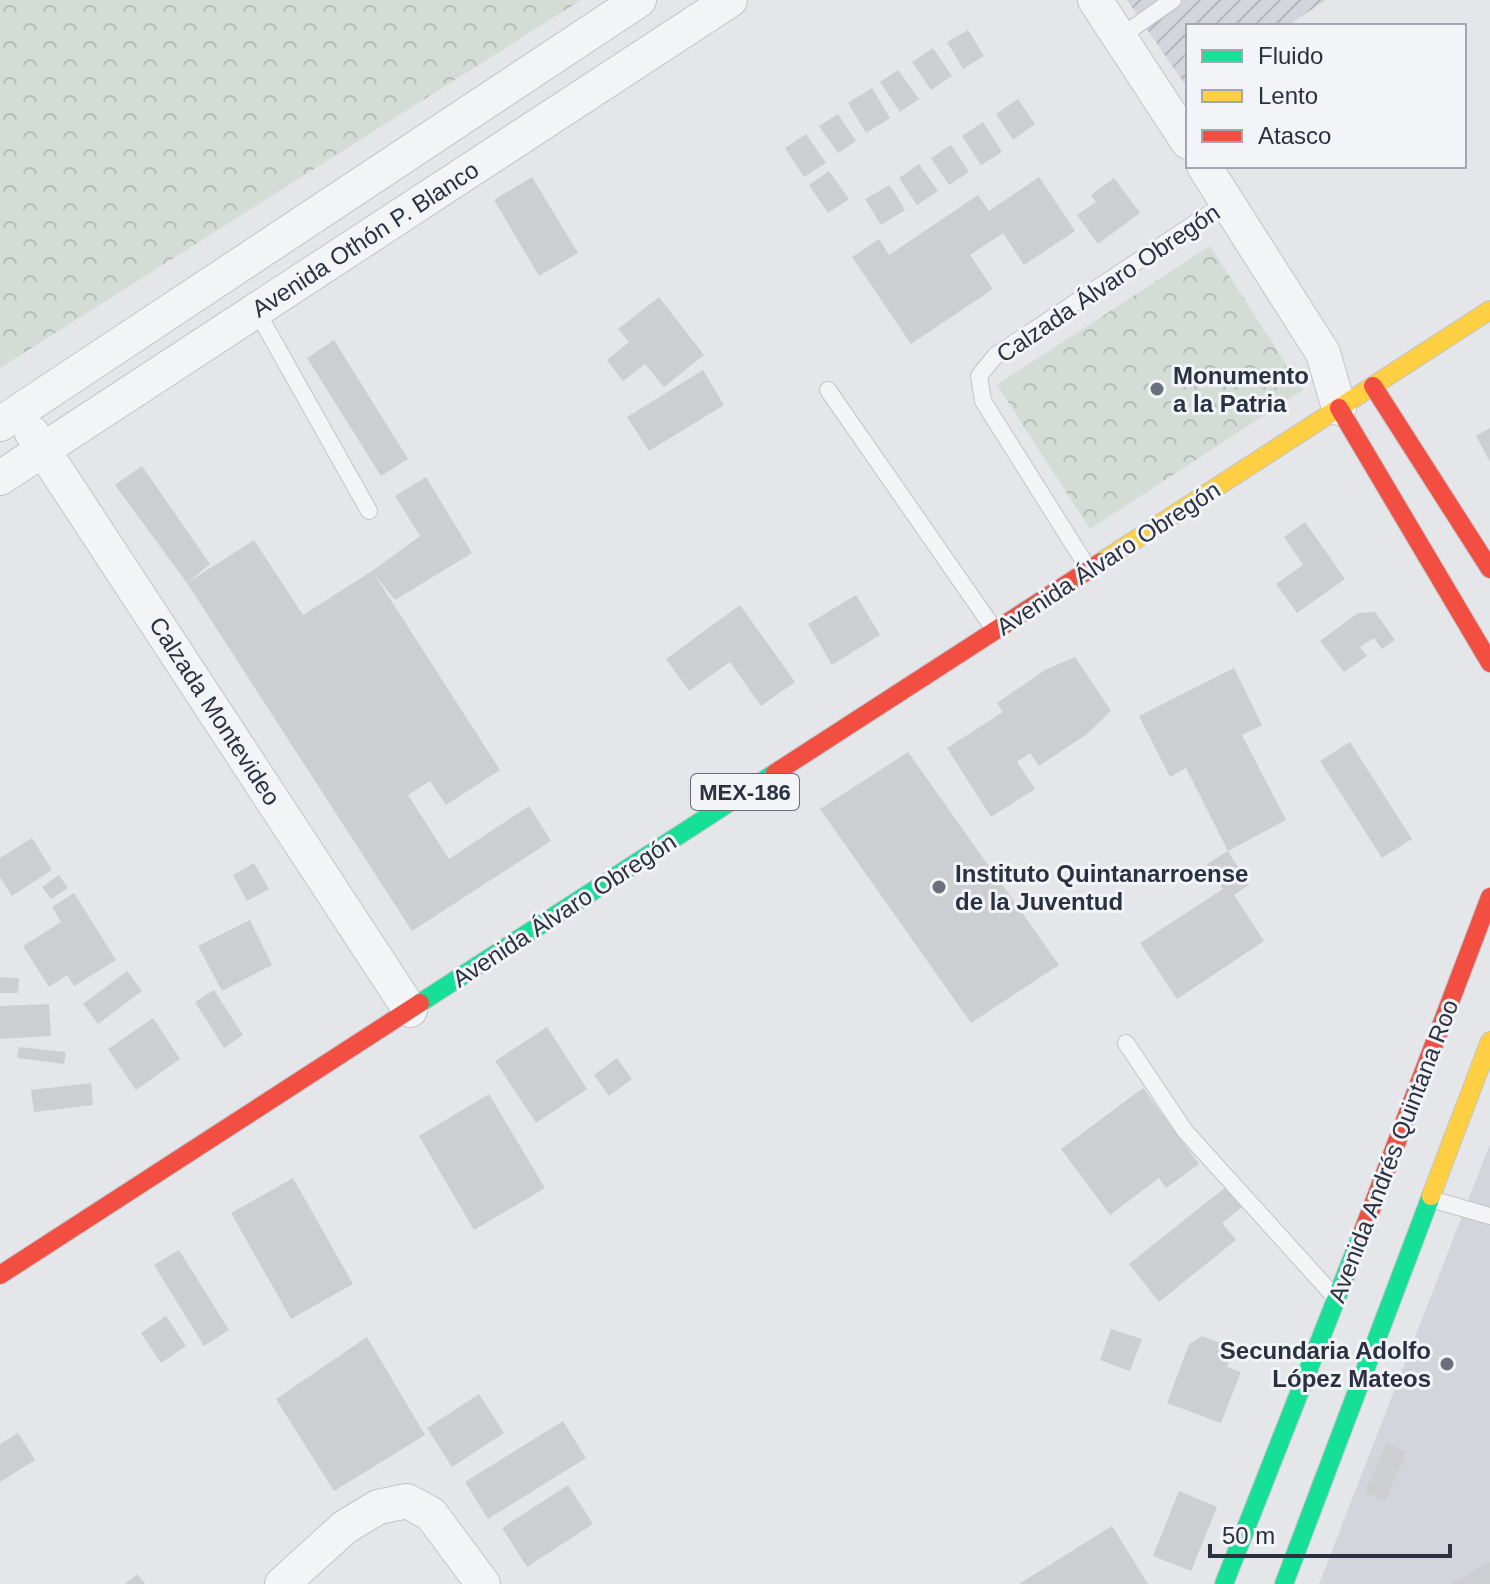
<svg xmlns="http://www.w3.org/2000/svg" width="1490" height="1584" font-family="Helvetica,sans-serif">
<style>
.built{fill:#d3d5dc}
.industrial{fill:url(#industrial-furrows)}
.forest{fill:url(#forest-crowns)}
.building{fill:#ccced1}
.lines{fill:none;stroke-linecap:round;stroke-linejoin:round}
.lane-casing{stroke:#c2c4c7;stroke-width:18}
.street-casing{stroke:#c2c4c7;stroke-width:36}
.fast-casing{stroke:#c2c4c7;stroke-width:20}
.slow-casing{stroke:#c2c4c7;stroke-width:20}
.jam-casing{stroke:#c2c4c7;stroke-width:20}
.lane{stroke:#f3f4f5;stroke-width:16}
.street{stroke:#f3f4f5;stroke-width:34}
.fast{stroke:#16e098;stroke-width:18}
.slow{stroke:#ffcf43;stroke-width:18}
.jam{stroke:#f24e42;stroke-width:18}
.poi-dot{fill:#6c707c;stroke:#f2f4f7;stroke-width:3}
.labels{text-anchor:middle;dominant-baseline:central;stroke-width:6;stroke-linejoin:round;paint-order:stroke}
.shield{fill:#f2f4f7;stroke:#676c78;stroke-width:2}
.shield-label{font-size:22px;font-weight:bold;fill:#2c3141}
.street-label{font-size:24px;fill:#2c3141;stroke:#f2f4f7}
.poi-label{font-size:24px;font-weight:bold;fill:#2c3141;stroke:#f2f4f7;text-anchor:start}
</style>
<defs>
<pattern id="industrial-furrows" width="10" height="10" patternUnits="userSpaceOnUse" patternTransform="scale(2)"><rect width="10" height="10" fill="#d3d5dc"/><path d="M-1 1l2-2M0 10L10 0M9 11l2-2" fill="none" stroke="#b5b7be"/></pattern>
<pattern id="forest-crowns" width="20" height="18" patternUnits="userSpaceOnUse" patternTransform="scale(2)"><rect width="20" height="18" fill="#d4dcd5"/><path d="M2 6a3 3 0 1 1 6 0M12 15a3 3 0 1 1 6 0" fill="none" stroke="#b6bdb8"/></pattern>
</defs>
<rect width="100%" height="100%" fill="#e4e6e9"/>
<path class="built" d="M1490,1144V1584H1319Z"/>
<path class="industrial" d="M1127,0H1326L1287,26H1188V89Z"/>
<path class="forest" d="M0,0H581L0,368Z
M1210,246L1303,390L1090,529L997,385Z"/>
<path class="building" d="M968,30L984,56L963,69L947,42Z
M933,48L952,76L931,90L912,62Z
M898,70L919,99L900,112L880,82Z
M872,88L890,118L866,133L848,103Z
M1018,99L1035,124L1013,140L996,114Z
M838,114L856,141L838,153L819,126Z
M983,122L1002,152L981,165L962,136Z
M806,134L826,163L804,177L785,148Z
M951,145L969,172L949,185L931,158Z
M919,164L938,191L917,205L899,178Z
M829,171L849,199L828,213L809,185Z
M532,177L578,253L539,276L494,200Z
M1039,177L1075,231L1024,265L1003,233L970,255L993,289L911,344L852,257L879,239L889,255L978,195L989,211Z
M1114,178L1140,213L1098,244L1077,215L1096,202L1091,195Z
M890,185L905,210L881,225L865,199Z
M659,297L704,355L664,387L645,364L623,381L607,360L629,342L618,329Z
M334,340L408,459L381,476L307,358Z
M703,370L724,405L649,451L627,417Z
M1490,428V462L1476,436Z
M142,466L210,564L187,583L115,485Z
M426,477L472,553L395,600L374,574L500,770L446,805L430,781L408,795L449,859L529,806L551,841L412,931L187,583L254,540L303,615L372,571L420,536L395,496Z
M1305,522L1345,579L1297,613L1276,584L1303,565L1284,537Z
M856,595L880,635L832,665L808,624Z
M740,605L795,682L761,706L730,662L689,691L666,659Z
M1375,612L1395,640L1382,649L1374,638L1360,647L1367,656L1344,672L1320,641L1358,613Z
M1075,657L1111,711L1087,734L1039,766L1030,753L1017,762L1035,789L991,817L947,748L1003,712L997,703L1045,670Z
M1234,668L1262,725L1242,735L1286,820L1228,851L1186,768L1170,777L1139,716Z
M1350,742L1412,839L1382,858L1320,761Z
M908,752L1059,965L971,1023L820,809Z
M32,838L52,870L12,896L0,877V858Z
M1228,851L1249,885L1234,895L1264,941L1177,999L1140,943L1223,889L1207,864Z
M254,863L269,889L247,901L233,875Z
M59,875L68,888L51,899L42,887Z
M74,893L116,960L74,986L67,975L49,987L23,946L61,922L52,907Z
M250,920L272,965L222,991L198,946Z
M127,971L142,991L98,1024L83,1004Z
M0,977L19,978L18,993H0Z
M214,990L243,1035L224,1048L195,1002Z
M49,1004L51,1036L0,1039V1006Z
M153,1018L180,1059L136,1090L108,1049Z
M547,1027L587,1089L536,1123L495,1061Z
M19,1047L66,1052L64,1064L17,1058Z
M617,1058L632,1079L609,1096L594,1075Z
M91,1083L93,1105L34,1112L31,1090Z
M1143,1088L1199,1164L1166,1188L1159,1178L1110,1215L1061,1149Z
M489,1094L545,1188L474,1230L419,1136Z
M293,1178L353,1284L291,1319L231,1213Z
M1227,1186L1243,1206L1222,1223L1236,1240L1159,1302L1129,1264Z
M179,1250L229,1330L204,1346L154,1265Z
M166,1316L186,1346L161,1363L141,1333Z
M1111,1329L1142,1339L1130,1371L1100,1360Z
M1202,1336L1234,1348L1227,1367L1241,1372L1221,1423L1167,1403L1189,1344Z
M367,1337L425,1435L334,1491L276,1399Z
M479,1394L504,1433L452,1467L427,1428Z
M563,1421L586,1458L488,1519L465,1482Z
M18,1433L35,1460L0,1482V1444Z
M1387,1443L1407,1452L1385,1501L1365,1492Z
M568,1485L593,1524L527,1567L502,1528Z
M1179,1491L1217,1507L1191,1571L1153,1556Z
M1112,1526L1148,1584H1019Z
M1490,1562V1584H1450Z
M137,1574L145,1584H125Z"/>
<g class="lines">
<g class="lane-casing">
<path id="lane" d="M1120,37L1173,0
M256,310L369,511
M828,390L994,629
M1088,568L983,401L979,376L996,355L1227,202
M1126,1043L1185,1131L1334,1296
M1431,1199L1490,1216"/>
</g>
<g class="street-casing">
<path id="street" d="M1095,0L1188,142
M1204,166L1323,353L1339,408
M0,424L639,0
M32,433L410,1010
M0,478L730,0
M282,1584L345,1527L378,1507L407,1501L431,1514L483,1584"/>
</g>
<g class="fast-casing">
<path id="fast" d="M420,1003L775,773
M1224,1584L1361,1236
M1284,1584L1431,1196"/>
</g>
<g class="slow-casing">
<path id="slow" d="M1101,562L1490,310
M1431,1196L1490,1041"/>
</g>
<g class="jam-casing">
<path id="jam" d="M1373,386L1490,569
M1339,408L1490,663
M775,773L1101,562
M1361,1236L1490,897
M0,1275L420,1003"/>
</g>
<use href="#lane" class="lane"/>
<use href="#street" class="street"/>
<use href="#fast" class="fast"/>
<use href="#slow" class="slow"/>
<use href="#jam" class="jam"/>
</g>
<g class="poi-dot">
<circle cx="1157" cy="389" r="8"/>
<circle cx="939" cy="887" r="8"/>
<circle cx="1447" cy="1364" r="8"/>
</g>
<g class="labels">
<rect class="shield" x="691" y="774" width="108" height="36" rx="6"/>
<g class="shield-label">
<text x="745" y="792">MEX-186</text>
</g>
<g class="street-label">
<text transform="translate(365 239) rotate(-33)">Avenida Othón P. Blanco</text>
<text transform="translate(1108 283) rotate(-34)">Calzada Álvaro Obregón</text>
<text transform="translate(1108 558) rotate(-33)">Avenida Álvaro Obregón</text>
<text transform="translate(215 711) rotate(57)">Calzada Montevideo</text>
<text transform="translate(564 910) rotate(-33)">Avenida Álvaro Obregón</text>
<text transform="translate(1393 1151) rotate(-69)">Avenida Andrés Quintana Roo</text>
</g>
<g class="poi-label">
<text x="1173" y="375">Monumento<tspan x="1173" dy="28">a la Patria</tspan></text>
<text x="955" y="873">Instituto Quintanarroense<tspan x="955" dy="28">de la Juventud</tspan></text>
<text x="1431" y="1350" text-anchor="end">Secundaria Adolfo<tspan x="1431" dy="28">López Mateos</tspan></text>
</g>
</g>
<rect x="1186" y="24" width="280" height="144" fill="#f2f4f7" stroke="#a3a6ae" stroke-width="2"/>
<rect x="1202" y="50" width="40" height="12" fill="#16e098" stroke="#a3a6ae" stroke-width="2"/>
<text x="1258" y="64" font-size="24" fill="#2c3141">Fluido</text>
<rect x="1202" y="90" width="40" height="12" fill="#ffcf43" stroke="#a3a6ae" stroke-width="2"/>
<text x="1258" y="104" font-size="24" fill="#2c3141">Lento</text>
<rect x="1202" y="130" width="40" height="12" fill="#f24e42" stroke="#a3a6ae" stroke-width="2"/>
<text x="1258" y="144" font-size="24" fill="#2c3141">Atasco</text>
<path d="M1210 1544v12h240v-12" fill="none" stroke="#2c3141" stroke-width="4"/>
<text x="1222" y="1544" font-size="24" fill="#2c3141" stroke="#f2f4f7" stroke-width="6" paint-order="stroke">50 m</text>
</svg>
